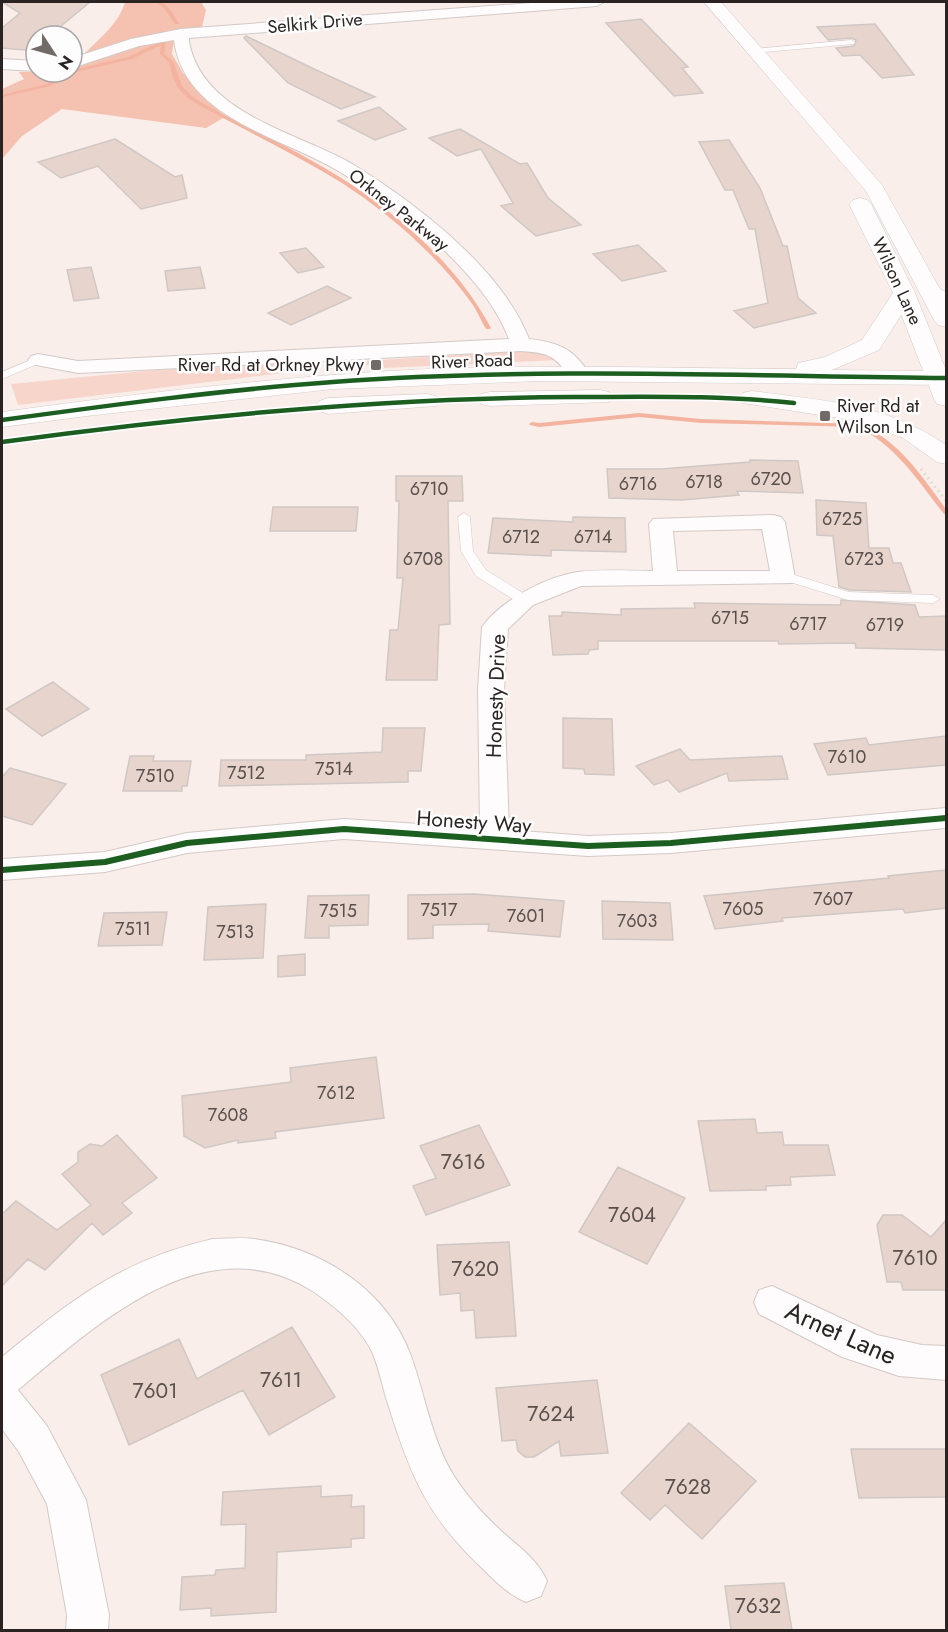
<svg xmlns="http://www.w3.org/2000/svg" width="948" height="1632" font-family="Jost,sans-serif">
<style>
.green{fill:#f7d5cb}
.forest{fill:#f5c1b0}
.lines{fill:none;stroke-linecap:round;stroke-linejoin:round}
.stream{fill:#f3b39f;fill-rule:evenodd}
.building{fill:#e6d4cd;stroke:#d0c8c5;stroke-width:1.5}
.service-casing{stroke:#d3cac7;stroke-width:1}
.minor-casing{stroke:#d3cac7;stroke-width:2}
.secondary-casing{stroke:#d3cac7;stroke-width:1}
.primary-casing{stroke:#d3cac7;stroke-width:1}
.path-far1{stroke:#dbd8d7;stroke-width:2;stroke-dasharray:1 3;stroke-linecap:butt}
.path{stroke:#dbd8d7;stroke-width:3;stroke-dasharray:1.5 4;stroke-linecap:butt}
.service{fill:#fefcfc;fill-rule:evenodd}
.minor{fill:#fefcfc;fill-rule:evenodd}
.secondary{fill:#fefcfc;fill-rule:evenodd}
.primary{fill:#fefcfc;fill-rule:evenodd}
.cycleway-far1-casing{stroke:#fdfdfd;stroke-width:8}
.cycleway-casing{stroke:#fdfdfd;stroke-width:10}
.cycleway-far1{stroke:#1b5e20;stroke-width:4.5}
.cycleway{stroke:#1b5e20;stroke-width:6}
.poi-dot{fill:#726a67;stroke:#fdfdfd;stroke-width:2}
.labels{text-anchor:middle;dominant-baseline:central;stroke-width:5;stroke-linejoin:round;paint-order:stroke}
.far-street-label{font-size:18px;fill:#2a2321;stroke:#fdfdfd}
.far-poi-label{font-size:18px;fill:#2a2321;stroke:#fdfdfd;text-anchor:end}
.number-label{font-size:18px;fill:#594f4c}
.street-label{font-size:21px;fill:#2a2321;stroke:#fdfdfd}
.near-number-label{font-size:21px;fill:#594f4c}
.near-street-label{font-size:26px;fill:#2a2321;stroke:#fdfdfd}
</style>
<rect width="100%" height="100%" fill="#f9eeea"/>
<path class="green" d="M521,351L540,352L559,360L384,368L383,364L350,366L349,362Z
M312,360L315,364L311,368L291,372L18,405L11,384L145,371Z"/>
<path class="forest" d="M125,2H201L206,10L202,27L140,37L81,57C97,41 119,24 125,2Z
M174,38L172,54L183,73L225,117L206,128L62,109L22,136L2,159V89L24,79L19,72H72V68L142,44Z"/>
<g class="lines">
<path class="stream" d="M156,2C167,1 173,14 179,23V24H175L164,8Z
M162,41L166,42L164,54L173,61L182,86L192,96L204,104C252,130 303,153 349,183C405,220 459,268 491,328L490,329H486C481,321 478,313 473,305C440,258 390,214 342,183C297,155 248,132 201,106L188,98L178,88L173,78L169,62L160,54L161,45L132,59L76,72L51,86L2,97V95L47,84L69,72H72V70L128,57Z
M639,413L701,419L860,424C900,442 921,475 946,509V515L944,514C918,481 896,445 857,427L701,423L639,417L539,427L530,425L529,424L532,422L539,423Z"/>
</g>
<path class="building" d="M2,2H90L49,36H36V51L2,48V28L20,13Z
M641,19L688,67L682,68L703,93L674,96L606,23Z
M875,24L914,75L882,78L860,55L843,56L836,48L854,46L856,40L851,38L828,40L817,27Z
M246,36L314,69L375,97L341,109L288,83L244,38Z
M379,107L406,129L375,140L338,121Z
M460,129L520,164L527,163L548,198L581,225L536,236L501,206L513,203L481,149L457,156L429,138Z
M115,139L175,177L182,175L187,198L141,209L98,166L61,178L38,162Z
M729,140L760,188L783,246H787L798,298L816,313L754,328L734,311L768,303L755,229H749L733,190H725L699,142Z
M638,245L666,271L622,281L593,254Z
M306,248L324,267L298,273L280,253Z
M91,267L99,298L74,301L67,270Z
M200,267L205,288L168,291L165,271Z
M327,286L351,298L291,325L268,313Z
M750,460L798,461L803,493L737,491L739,495L682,500L609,498L607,469H661L750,462Z
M396,476H462L463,501H448L450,624L439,625L437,680H386L390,630H398L403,578H397L399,501H396Z
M816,500L866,503L869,548H889L893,563H901L911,592L849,590L839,587L833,536L817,535Z
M273,507H358L356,531H270Z
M573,517L625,518L626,552L551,550V556L488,553L493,518L573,522Z
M841,600L915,605L919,617L946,616V650L856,648L855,643L779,644L778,641H598V649L589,650L588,654L553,655L549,616H562V612L621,615V609L695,608L694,603L841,605Z
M53,682L89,709L42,736L6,709Z
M563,718L612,719L614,775L585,774L584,769L563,768Z
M383,728H425L421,771H408V782L219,786L221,760H306V755L382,752Z
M946,736V765L828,775L814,744L866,738L869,745Z
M680,749L690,760L782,756L788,779L729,781L727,773L679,792L668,780L654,785L636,766Z
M130,756H154L153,761H191L187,786H182V791H123Z
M10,768L66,784L32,825L2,816V777Z
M946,870V908L905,913L903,909L782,918L783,921L715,929L704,896L889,878L888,876Z
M475,894L564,901L560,937L488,931L489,924L433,925V938L408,939V895Z
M369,895L368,925L329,926V938H305L308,896Z
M602,901L670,903L673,940L603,939Z
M266,904L263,958L204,960L208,907Z
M167,912L162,945L98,946L104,913Z
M305,954V975L278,977V956Z
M376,1057L384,1118L275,1132L276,1138L238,1143V1140L205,1148L184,1136L182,1096L291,1082L290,1068Z
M755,1119L757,1133L782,1132L784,1145H828L835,1175L790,1177L791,1185L766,1186V1190L710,1191L698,1121Z
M479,1125L510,1185L426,1215L413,1186L436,1178L420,1146Z
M117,1135L157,1178L122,1203L132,1213L103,1235L92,1223L45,1270L28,1259L2,1286V1214L16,1201L57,1230L91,1205L62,1174L78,1162V1152L90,1144L102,1146Z
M618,1167L685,1198L647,1264L579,1232Z
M883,1215H902L931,1237L946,1220V1290H903L901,1282H887L877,1225Z
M509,1242L516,1336L476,1338L474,1310L461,1311L460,1293L440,1295L437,1245Z
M292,1327L335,1397L269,1435L243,1390L129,1445L101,1375L179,1339L197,1379Z
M597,1380L608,1453L561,1456L559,1441L534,1457H525L518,1451L516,1440L502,1441L496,1388Z
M689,1423L756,1481L702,1539L665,1505L650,1520L621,1493Z
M851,1449H946V1497L859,1498Z
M321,1486V1497L352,1495L351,1507L364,1506V1538L351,1539V1547L277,1552L276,1612L211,1616V1608L180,1610L182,1577L215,1575L216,1570L245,1568L246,1524L221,1525L223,1492Z
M784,1583L792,1630H731L725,1586Z"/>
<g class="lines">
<g class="service-casing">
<path id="service" d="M851,40L855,42L854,44L754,53L750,51L754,49Z
M38,357L43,360L42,362L2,379V372Z
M464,513L470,517L473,551L486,570L529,597L531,600L529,603H519L476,576L461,551L458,517Z
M782,571L849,592L933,595L940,599L933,603L848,600L777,578L776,575L777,572Z"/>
</g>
<g class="minor-casing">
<path id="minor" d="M545,2H604L597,6L189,38V42C203,115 298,132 354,165C417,204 502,269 529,339C557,342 575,349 589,374L585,378H571C554,355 549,353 521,351L78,373L31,364L28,360L31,356L38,354L78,361L509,339C484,273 400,208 340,172C283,137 184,119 174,40L139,46L72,68V58L131,39L181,29Z
M2,59L36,61V71L2,69Z
M773,515L781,517L785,522L795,578L792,583L581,586L533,605L508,629L504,690L509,830L588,836L671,833L946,808V828L671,853L588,856L344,839L187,853L105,872L2,880V859L105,852L187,833L344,819L480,828L478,690L482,627C500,601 547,576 578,572C602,569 629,571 653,571L649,524L653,519ZM762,529L770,571H677L673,531Z
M213,1239C226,1239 241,1237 254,1239C322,1248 387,1290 411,1356C425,1395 432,1441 454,1476C466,1495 481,1512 498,1528C516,1545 537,1558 547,1581L541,1596L526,1602C507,1594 494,1580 480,1566C427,1516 410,1474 389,1407C383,1390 380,1371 373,1354C362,1329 336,1307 314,1292C206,1222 97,1324 18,1390L47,1426L86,1500L109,1615L108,1630H66L67,1615L47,1504L19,1452L2,1429V1357C71,1300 123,1259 213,1239Z
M772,1286L877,1335L922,1345L946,1346V1380L899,1376L842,1357L759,1314L754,1302L759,1290Z"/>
</g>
<g class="secondary-casing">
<path id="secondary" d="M704,2H721L882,185L946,300V327L938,325L934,320L866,191Z
M860,198L867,200L871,204L915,293L946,370V406L937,404L934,399L893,293L849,204L853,200Z"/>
</g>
<g class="primary-casing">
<path id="primary" d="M904,286L912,288L915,293L879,350L832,370L946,371V385L539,381L333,389L87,416L2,427V412C111,397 222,384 332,375C486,362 641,368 796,369L798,363L825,357L862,340L896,288Z
M934,286L946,292V310L938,308L923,293L926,288Z
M600,390L609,392L612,397L609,402L490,406L481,404L478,399L481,394L490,392Z
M752,391C824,401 885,403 946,445V464L937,462L903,438L858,421L743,403L740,398L743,393Z
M427,394L436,396L439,401L436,406L328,414L319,411L315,406L319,401L328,398Z"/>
</g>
<path class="path-far1" d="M2,93L19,85"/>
<path class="path" d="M921,469L946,501"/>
<use href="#service" class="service"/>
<use href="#minor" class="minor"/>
<use href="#secondary" class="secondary"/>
<use href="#primary" class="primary"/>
<g class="cycleway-far1-casing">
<path id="cycleway-far1" d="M2,420C112,405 222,390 333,382C536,367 742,376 946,378
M2,442C191,416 381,398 572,397C646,397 720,395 794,403"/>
</g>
<g class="cycleway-casing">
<path id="cycleway" d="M2,870L105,862L187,843L344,829L588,846L671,843L946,818"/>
</g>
<use href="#cycleway-far1" class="cycleway-far1"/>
<use href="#cycleway" class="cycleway"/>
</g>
<g class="poi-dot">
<rect x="370" y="359" width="12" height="12" rx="3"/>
<rect x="819" y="410" width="12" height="12" rx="3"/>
</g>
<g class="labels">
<g class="far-street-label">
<text transform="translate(315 23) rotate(-5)">Selkirk Drive</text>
<text transform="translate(399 210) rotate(38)">Orkney Parkway</text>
<text transform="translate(897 281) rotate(65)">Wilson Lane</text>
<text transform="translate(472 361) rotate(-2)">River Road</text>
</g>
<g class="far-poi-label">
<text x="364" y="365">River Rd at Orkney Pkwy</text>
<text x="837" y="406" text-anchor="start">River Rd at<tspan x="837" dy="21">Wilson Ln</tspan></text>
</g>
<g class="number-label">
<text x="771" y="479">6720</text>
<text x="704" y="482">6718</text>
<text x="638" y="484">6716</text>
<text x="429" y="489">6710</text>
<text x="842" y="519">6725</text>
<text x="521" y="537">6712</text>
<text x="593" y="537">6714</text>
<text x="423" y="559">6708</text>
<text x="864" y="559">6723</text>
<text x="730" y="618">6715</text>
<text x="808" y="624">6717</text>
<text x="885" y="625">6719</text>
<text x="847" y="757">7610</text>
<text x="334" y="769">7514</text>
<text x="246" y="773">7512</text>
<text x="155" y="776">7510</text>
<text x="833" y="899">7607</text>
<text x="743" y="909">7605</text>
<text x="439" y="910">7517</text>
<text x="338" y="911">7515</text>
<text x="526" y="916">7601</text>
<text x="637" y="921">7603</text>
<text x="133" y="929">7511</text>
<text x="235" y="932">7513</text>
<text x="336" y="1093">7612</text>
<text x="228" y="1115">7608</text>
</g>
<g class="street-label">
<text transform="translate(496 696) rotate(-88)">Honesty Drive</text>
<text transform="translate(474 822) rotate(4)">Honesty Way</text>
</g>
<g class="near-number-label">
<text x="463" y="1162">7616</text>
<text x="632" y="1215">7604</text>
<text x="915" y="1258">7610</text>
<text x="475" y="1269">7620</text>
<text x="281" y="1380">7611</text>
<text x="155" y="1391">7601</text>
<text x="551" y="1414">7624</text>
<text x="688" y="1487">7628</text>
<text x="758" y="1606">7632</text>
</g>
<g class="near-street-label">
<text transform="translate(841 1333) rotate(24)">Arnet Lane</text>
</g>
</g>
<rect width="948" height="1632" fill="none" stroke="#2a2321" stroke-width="6"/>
<g transform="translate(54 54) rotate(126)"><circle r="28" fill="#fdfdfd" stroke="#a9a6a5" stroke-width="1.5"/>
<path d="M0-4.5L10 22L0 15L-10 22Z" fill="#726a67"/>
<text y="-9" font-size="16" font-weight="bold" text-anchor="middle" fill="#2a2321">N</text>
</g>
</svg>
